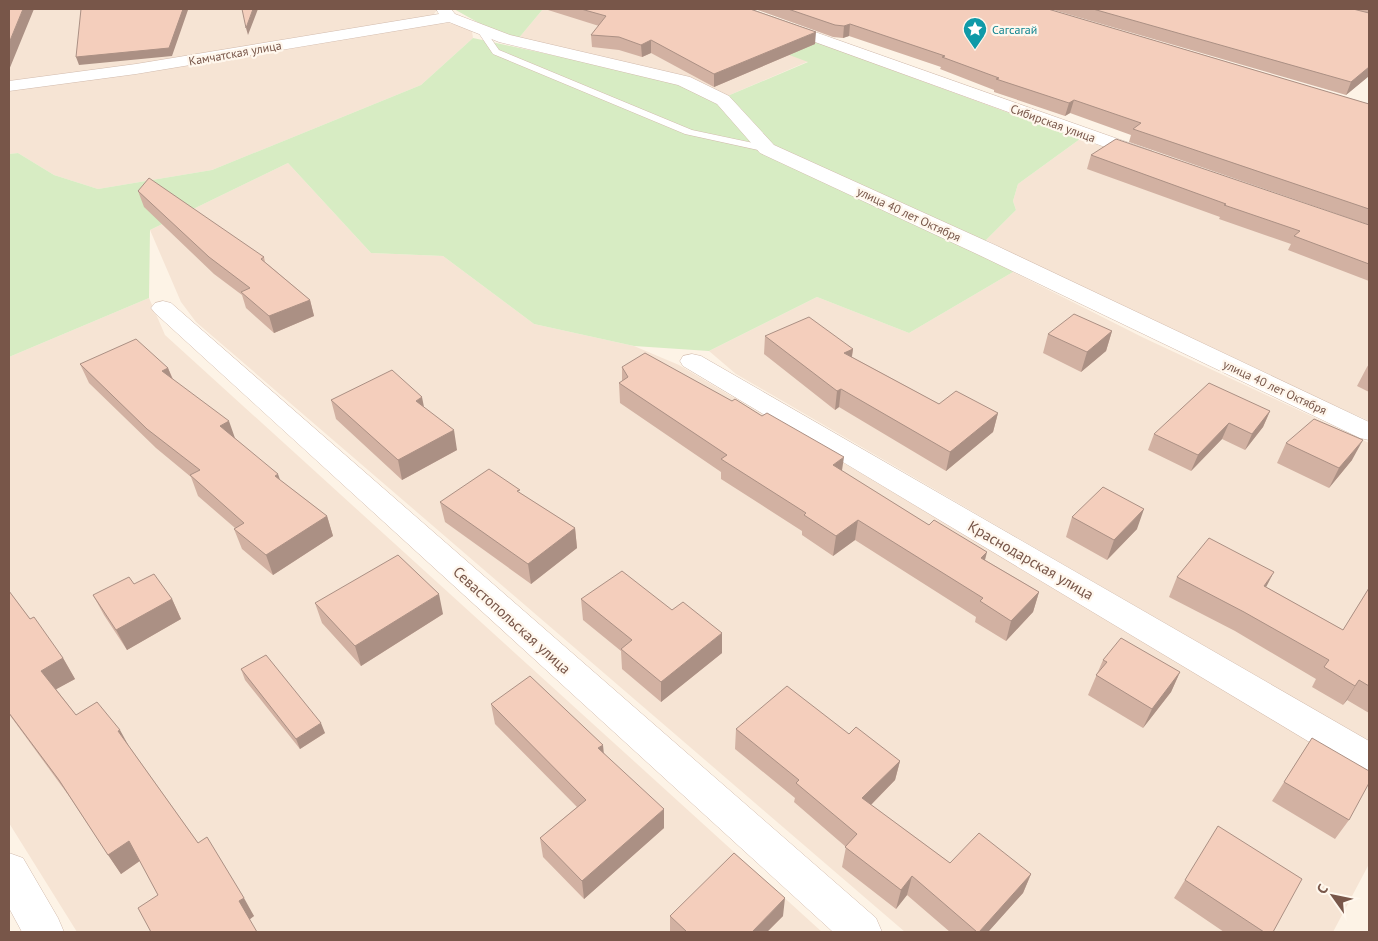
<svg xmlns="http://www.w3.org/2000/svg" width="1378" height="941" font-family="'PT Sans',sans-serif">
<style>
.residential{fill:#f6e4d4}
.green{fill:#d7ecc3}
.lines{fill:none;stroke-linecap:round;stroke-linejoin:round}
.lane-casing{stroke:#d2bbad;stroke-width:1}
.street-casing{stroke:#d2bbad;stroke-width:1}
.lane{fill:#fff;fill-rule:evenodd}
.street{fill:#fff;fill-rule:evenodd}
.wall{fill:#d2b1a2}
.shaded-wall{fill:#ab9084}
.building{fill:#f4cebc;stroke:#ab9084}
.labels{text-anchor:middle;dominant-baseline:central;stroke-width:4.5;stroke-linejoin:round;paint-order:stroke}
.far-culture-label{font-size:12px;fill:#0d838f;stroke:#fff7ed;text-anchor:start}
.far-street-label{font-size:12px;fill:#785649;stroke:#fff7ed}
.street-label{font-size:15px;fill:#785649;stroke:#fff7ed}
</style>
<rect width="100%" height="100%" fill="#fdf3e6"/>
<path class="residential" d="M9,9H434L437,10L433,15L139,66L9,83Z
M543,9H649L688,17L809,61L725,97L518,39Z
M448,23L462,26L472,31L473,38L421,85L212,170L98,189L54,175L18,153L9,154V90L137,74L436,24Z
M1080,139L1369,240V421L1157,325L986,240L1016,210L1013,201L1018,184Z
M288,163L371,253L443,256L534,324L634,346L679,365L1369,776V864L1333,932H905L196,322L181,302L150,230Z
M1013,272L1144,338L1369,443V742L736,374L709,351L817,297L909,333Z
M149,298L165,335L822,932H77L9,823V357Z"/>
<path class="green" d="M454,9H543L518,39L486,27Z
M649,9H726L1080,139L1018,184L1013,201L1016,210L986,240L1013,272L909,333L817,297L709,351L634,346L534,324L443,256L371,253L288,163L150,230L149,298L9,357V154L18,153L54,175L98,189L212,170L421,85L473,38L640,74L725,97L808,62L688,17Z"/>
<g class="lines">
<g class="lane-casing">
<path id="lane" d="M480,26L483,27L499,50L692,130L767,146L772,149L767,152L685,134L493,54L476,29Z"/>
</g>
<g class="street-casing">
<path id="street" d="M436,9H451L455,14L510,35L690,77L729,96L774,145L995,245L1369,422V440L1360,438L979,255L760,153L717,104L678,85L499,42L449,22L136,74L9,91V81L136,64L439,14Z
M730,9H750L1152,151L1154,155L1152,159L1145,161L1138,159L732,12Z
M163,301L171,303L876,918L882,932H833L155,313L151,308L155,303Z
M692,354L701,356L1369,741V774L1356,770L683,366L680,361L683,356Z
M9,853L23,858L58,918L64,932H22L9,908Z"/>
</g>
<use href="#lane" class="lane"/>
<use href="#street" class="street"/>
</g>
<path class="wall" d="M548,9H750L815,44L714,87L651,53L642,57L619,50L592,47L591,35L599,26L548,10Z
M755,9H1048L1369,104V225L1129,142L1131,135L1070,113L1065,116L994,92V90L940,69L941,67L849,36L843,38L833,37Z
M1050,9H1369V76L1346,95Z
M1091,155L1369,225V281L1288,250L1291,244L1219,219L1220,217L1087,169Z
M138,191L264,257L265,262L310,300L314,316L274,333L246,308L242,295L214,274L144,207Z
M1112,331L1106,351L1081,372L1043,353L1048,334Z
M765,336L853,349L852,357L939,404L998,413L993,432L946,471L839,407L835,410L764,354Z
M80,364L168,368L173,379L236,439L280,480L327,516L333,536L273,575L242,549L234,529L235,528L198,496L191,477L156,448L89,383Z
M1369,364V392L1357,386L1367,367Z
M622,367L842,471L985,560L1039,592L1033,612L1006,641L975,622L976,617L855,540L833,556L802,535V531L721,479V472L620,403L619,383L622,381Z
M331,400L424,407L457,450L402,480L336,419Z
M1270,411L1263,427L1245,450L1222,439L1191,471L1148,450L1154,434Z
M1286,443L1352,460L1329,488L1277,463Z
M520,493L575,528L577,548L531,584L445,522L440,502Z
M1072,517L1137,529L1107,560L1066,537Z
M1177,577L1266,587L1343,630L1369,588V713L1347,700L1343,705L1312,687L1316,679L1235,631L1169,597Z
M134,584L172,599L181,619L127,650L104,615L93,595Z
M9,591L30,619L63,658L75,679L56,689L76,715L131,749L198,843L254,916L249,919L158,895L140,861L121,874L69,796L9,714Z
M581,599L722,653L661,702L622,669L621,651L583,620Z
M315,603L443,614L361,666L322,623Z
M1103,660L1180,672L1171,692L1143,728L1088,695Z
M241,669L325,733L300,749L245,680Z
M491,704L604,753L664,828L584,899L543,857L540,838L577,807L495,724Z
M736,729L849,734L900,761L895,780L871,805L950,863L1031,874L1023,893L988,932H950L907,895L896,909L842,867L846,847L794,802L795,798L735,749Z
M1312,738L1349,820L1335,839L1272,801Z
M1185,880L1273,932H1224L1174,898Z
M670,916H783L767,932H670Z"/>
<path class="shaded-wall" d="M23,9H34L9,70V43Z
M183,9H196L188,10L172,56L79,65L76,57Z
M253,9H258L248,35L246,28Z
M850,24L849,36L843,38L844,26Z
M816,32L815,44L714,87V74Z
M651,40V53L642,57L641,45Z
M1369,67V76L1346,95L1351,82Z
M1074,100L1070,113L1065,116L1069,103Z
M310,300L314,316L274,333L269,316Z
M1112,331L1106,351L1081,372L1087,352Z
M853,349L850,367L844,353Z
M168,368L176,388L162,371Z
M841,389L839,407L835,410L837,391Z
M422,397L426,417L416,401Z
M1270,411L1263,427L1245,450L1252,434Z
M998,413L993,432L946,471L950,452Z
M229,421L236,441L220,426Z
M1229,423L1222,439L1191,471L1198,455Z
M454,430L457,450L402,480L398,460Z
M1363,440L1352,460L1329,488L1339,468Z
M844,457L841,477L833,465Z
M278,474L285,494L275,476Z
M1144,509L1137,529L1107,560L1114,540Z
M327,516L333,536L273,575L266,555Z
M858,520L855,540L833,556L836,536Z
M575,528L577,548L531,584L528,564Z
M987,552L982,572L981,558Z
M1274,572L1264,591V586Z
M1039,592L1033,612L1006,641L1011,621Z
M439,594L443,614L361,666L355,646Z
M172,599L181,619L127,650L116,630Z
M722,633V653L661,702V682Z
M63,658L75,679L53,691L41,671Z
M1180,672L1171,692L1143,728L1152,709Z
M1359,680L1347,700L1343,705L1355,686Z
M321,723L325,733L300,749L296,739Z
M120,730L131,750L118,731Z
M603,745L605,765L598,748Z
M900,761L895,780L858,818L862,798Z
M664,809V828L584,899L582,881Z
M129,841L141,860L121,874L108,855Z
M1031,874L1023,893L988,932H979Z
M912,876L907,895L896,909L901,890Z
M244,898L254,916L249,920L239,901Z
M785,898L783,916L767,932H752Z"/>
<path class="building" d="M9,9H23L9,43Z
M81,9H183L169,48L76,57Z
M242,9H253L246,28Z
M581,9H750L816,32L714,74L651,40L641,45L619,37L591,35L606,16Z
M788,9H1048L1369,104V209L1133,129L1141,123L1074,100L1069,103L996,79L999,78L942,57L945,56L850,24L844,26L835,25Z
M1093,9H1353L1369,13V67L1351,82Z
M1116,139L1369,225V264L1294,236L1300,231L1224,205L1226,204L1091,155Z
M149,178L264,257L261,259L310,300L269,316L241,292L250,288L209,257L138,191Z
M1074,314L1112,331L1087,352L1048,334Z
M809,317L853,349L844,353L939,404L956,391L998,413L950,452L841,389L837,391L765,336Z
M136,339L168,368L162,371L229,421L220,426L278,474L275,476L327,516L266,555L234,529L244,523L190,475L200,470L147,429L80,364Z
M645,353L732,401L735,399L762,416L767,413L844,457L833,465L929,525L934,520L987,552L981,558L1039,592L1011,621L980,601L983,598L858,520L836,536L804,515L806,513L721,459L727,455L619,383L628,377L622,367Z
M392,370L422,397L416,401L454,430L398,460L331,400Z
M1209,383L1270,411L1252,434L1229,423L1198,455L1154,434Z
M1314,419L1363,440L1339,468L1286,443Z
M489,469L520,490L517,491L575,528L528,564L440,502Z
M1103,487L1144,509L1114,540L1072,517Z
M1209,538L1274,572L1264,586L1343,630L1369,588V686L1359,680L1355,686L1324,667L1329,660L1244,612L1177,577Z
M398,555L439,594L355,646L315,603Z
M622,571L672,610L683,602L722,633L661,682L621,649L632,640L581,599Z
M154,574L172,599L116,630L93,595L129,577L134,584Z
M9,591L30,619L34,617L63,658L41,671L76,715L97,702L120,730L118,731L198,843L207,837L244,898L239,901L257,932H151L138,908L158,895L129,841L108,855L59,780L9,713Z
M1121,638L1180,672L1152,709L1096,675L1107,662L1103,660Z
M266,655L321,723L296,739L241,669Z
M530,676L603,745L598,748L664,809L582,881L540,838L586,800L491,704Z
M787,686L849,734L856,727L900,761L862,798L950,863L979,833L1031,874L979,932H977L912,876L901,890L845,847L857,834L796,783L799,780L736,729Z
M1312,738L1369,771V783L1349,820L1284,782Z
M1218,826L1302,879L1273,932H1264L1185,880Z
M734,853L785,898L752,932H687L670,916Z"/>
<defs>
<g id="sight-pin" transform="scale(1.25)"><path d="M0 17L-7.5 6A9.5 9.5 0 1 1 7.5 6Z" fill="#0f9aa8" stroke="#fff7ed"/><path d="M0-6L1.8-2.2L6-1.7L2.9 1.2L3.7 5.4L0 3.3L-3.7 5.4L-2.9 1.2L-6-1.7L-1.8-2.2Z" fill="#fff"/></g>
</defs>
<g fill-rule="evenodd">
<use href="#sight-pin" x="975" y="29"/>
</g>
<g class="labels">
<g class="far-culture-label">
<text x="992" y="29">Сагсагай</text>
</g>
<g class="far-street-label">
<text transform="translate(235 53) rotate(-10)">Камчатская улица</text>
<text transform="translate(1053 123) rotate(20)">Сибирская улица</text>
<text transform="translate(909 214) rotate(25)">улица 40 лет Октября</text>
<text transform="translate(1275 387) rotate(25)">улица 40 лет Октября</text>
</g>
<g class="street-label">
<text transform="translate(1031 560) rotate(30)">Краснодарская улица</text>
<text transform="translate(512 620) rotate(42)">Севастопольская улица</text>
</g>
</g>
<rect width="1378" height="941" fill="none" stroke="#785649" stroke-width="20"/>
<g transform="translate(1333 896) rotate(303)" stroke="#fff7ed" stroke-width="4" paint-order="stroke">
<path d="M0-4L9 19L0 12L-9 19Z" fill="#785649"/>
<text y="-8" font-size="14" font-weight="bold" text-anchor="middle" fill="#785649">С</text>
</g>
</svg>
